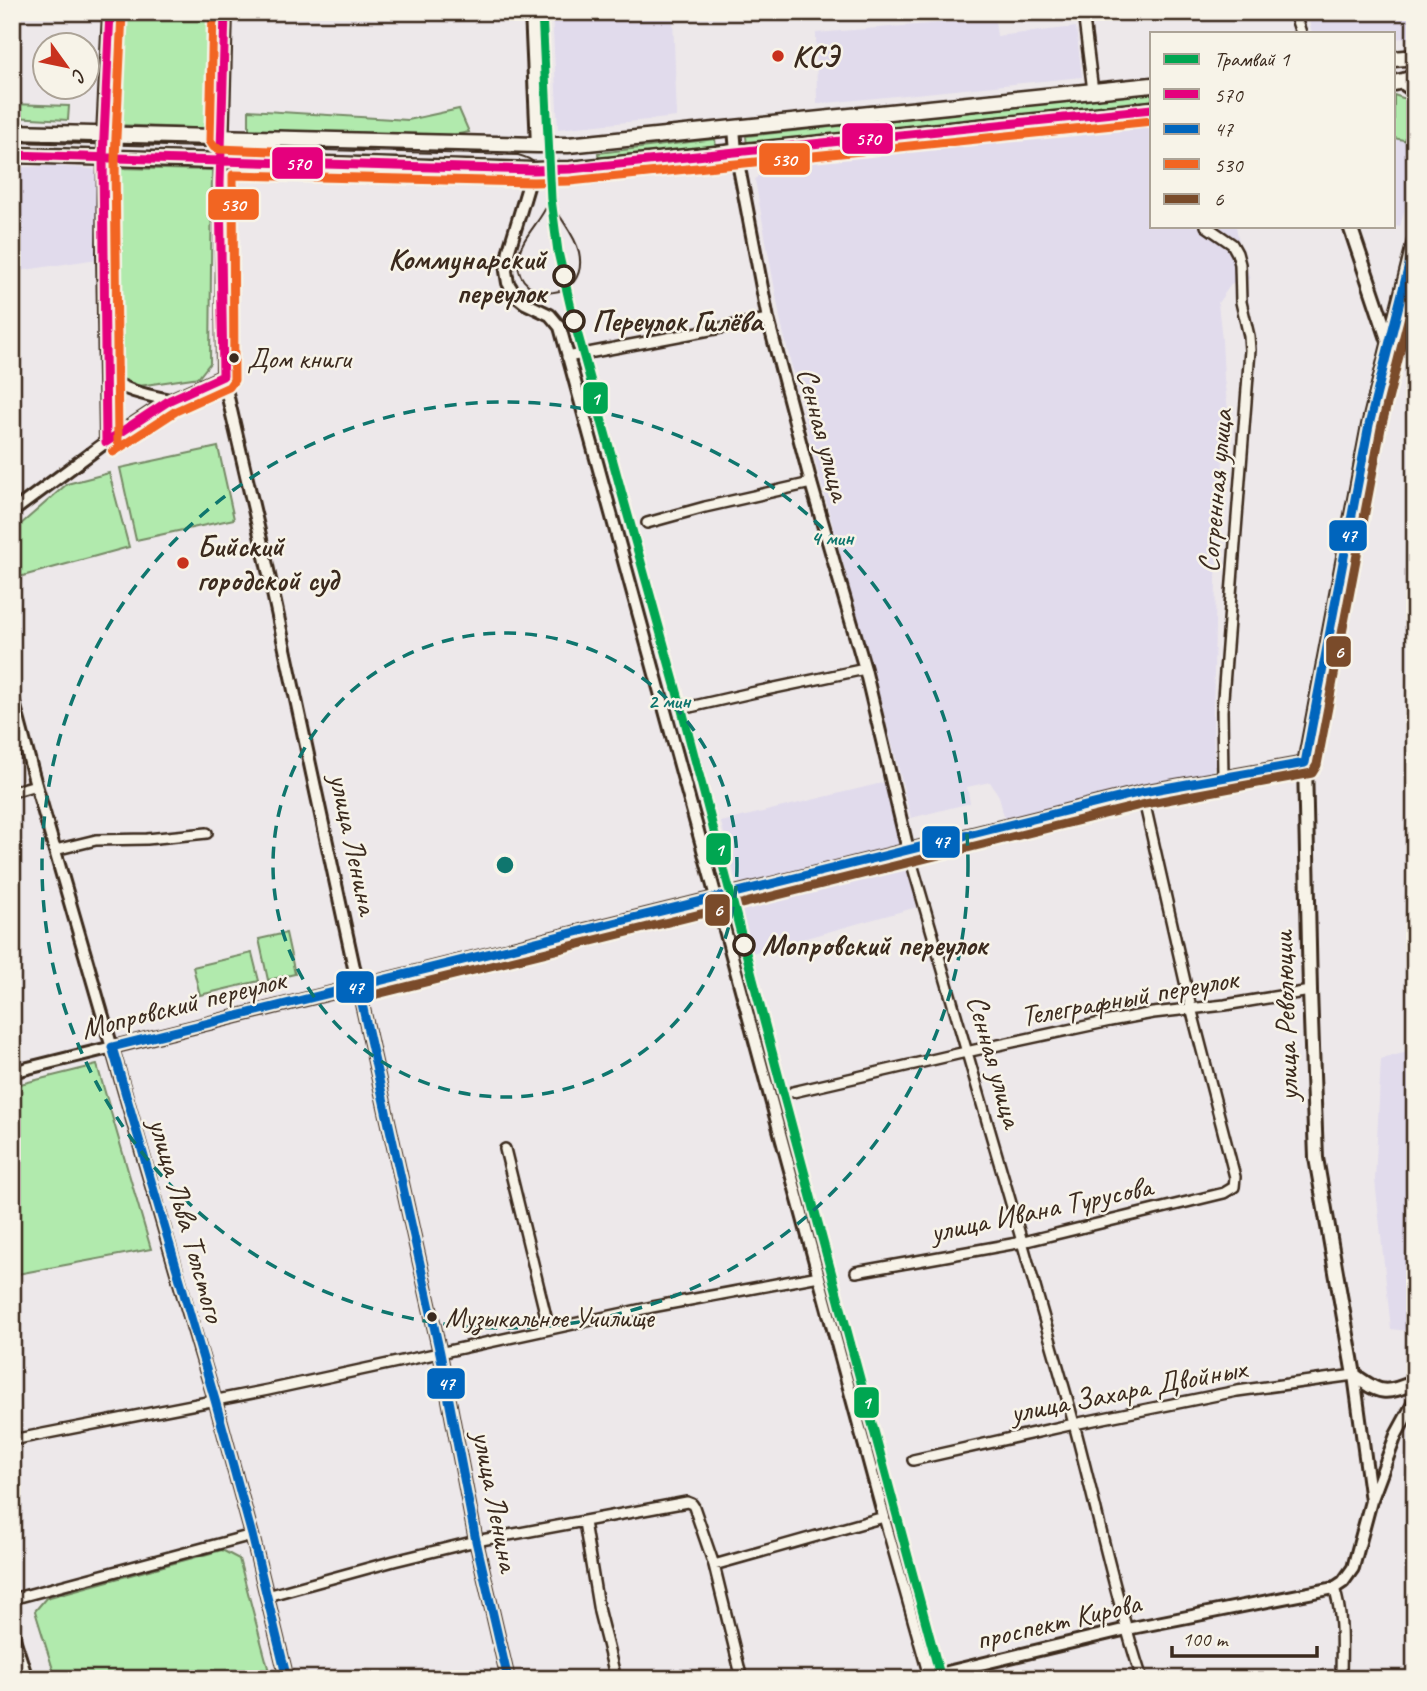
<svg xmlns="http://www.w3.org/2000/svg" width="1427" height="1691" font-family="Caveat,sans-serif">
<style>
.built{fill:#e1dbec}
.green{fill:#b1eaad;stroke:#768a66;stroke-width:2}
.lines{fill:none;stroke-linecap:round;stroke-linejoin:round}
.minor-casing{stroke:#3b2a1e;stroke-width:14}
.tertiary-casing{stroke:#3b2a1e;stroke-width:16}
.secondary-casing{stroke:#3b2a1e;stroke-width:18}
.primary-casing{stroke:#3b2a1e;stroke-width:19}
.minor{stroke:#f7f3e8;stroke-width:9}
.tertiary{stroke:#f7f3e8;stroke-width:10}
.secondary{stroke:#f7f3e8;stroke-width:12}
.primary{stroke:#f7f3e8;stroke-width:14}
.tram{stroke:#3b2a1e;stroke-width:2}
.bus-1-casing{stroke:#f7f3e8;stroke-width:14}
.bus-2-casing{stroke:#f7f3e8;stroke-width:14}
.bus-3-casing{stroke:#f7f3e8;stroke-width:14}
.bus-4-casing{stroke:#f7f3e8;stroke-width:14}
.bus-1{stroke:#e5007d;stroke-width:9}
.bus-2{stroke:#0065bd;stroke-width:9}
.bus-3{stroke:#f26522;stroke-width:9}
.bus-4{stroke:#7a4b2a;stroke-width:9}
.tram-1-casing{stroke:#f7f3e8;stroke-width:14}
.tram-1{stroke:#00a651;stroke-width:9}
.ring{fill:none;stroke:#0f766e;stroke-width:3.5;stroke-dasharray:12 9}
.poi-dot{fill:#c8321e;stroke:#f7f3e8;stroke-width:2.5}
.stop-dot{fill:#f7f3e8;stroke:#3b2a1e;stroke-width:3.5}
.bus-dot{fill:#3b2a1e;stroke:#f7f3e8;stroke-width:2.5}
.labels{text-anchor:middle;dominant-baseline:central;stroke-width:5;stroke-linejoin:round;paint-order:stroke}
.bus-label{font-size:28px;fill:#3b2a1e;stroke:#f7f3e8;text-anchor:start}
.poi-label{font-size:30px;font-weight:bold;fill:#3b2a1e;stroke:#f7f3e8;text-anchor:start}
.stop-label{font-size:30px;font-weight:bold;fill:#3b2a1e;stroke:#f7f3e8;text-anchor:start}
.street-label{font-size:30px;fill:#3b2a1e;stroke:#f7f3e8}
.centre{fill:#0f766e;stroke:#f7f3e8;stroke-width:3.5}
.ring-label{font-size:21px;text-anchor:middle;font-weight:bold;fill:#0f766e;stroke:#f7f3e8;stroke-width:5;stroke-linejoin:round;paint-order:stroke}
.line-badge{stroke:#f7f3e8;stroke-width:2.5}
.badge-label{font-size:19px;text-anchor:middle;font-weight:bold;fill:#fff}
</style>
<rect width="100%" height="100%" fill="#ede8ea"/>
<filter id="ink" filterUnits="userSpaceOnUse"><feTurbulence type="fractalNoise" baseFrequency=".0143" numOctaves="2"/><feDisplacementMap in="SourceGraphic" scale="14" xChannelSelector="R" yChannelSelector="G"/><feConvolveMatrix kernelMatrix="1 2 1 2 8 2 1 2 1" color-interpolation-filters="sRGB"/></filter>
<g filter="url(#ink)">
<path class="built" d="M552,12H671L673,18L677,117L558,129Z
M1307,12H1415V37L1394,39V33H1312Z
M995,20L997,36L1076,27L1082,77L817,104L816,33L940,23Z
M1152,121V226H1236L1241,253L1250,279L1232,283L1218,303L1222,340L1224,379L1228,410L1223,451L1221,524L1217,537L1213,716L1214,756L1216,766L1212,773L1116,792L1005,821L999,796L990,782L967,787L970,803L911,818L898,766L816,464L781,323L755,180L762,170L771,164L787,159Z
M1394,138L1415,142V168L1400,227L1394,226Z
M52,166L93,169L98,174L97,259L12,272V168Z
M886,782L900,841L897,848L743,883L736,880L721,822Z
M899,863L906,867L917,907L752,953L741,908L747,899Z
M1415,1050V1332L1391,1329L1375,1180L1381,1059Z"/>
<path class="green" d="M119,12H215L211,129L116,125Z
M1152,92V103L747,146L746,136Z
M1394,95L1406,99L1409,105L1408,141L1394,138Z
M12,104L69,106L68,120L12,117Z
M459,109L469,132L444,137L249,131V110L408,120Z
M715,139L716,148L599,161L598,153Z
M115,168L212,170L210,363L199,377L132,387L120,384L114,373Z
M218,447L234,519L136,540L120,468Z
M109,473L129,547L19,577L12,554V532L67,484Z
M286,933L295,974L268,980L259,939Z
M252,953L259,981L200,995L193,967Z
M97,1065L151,1249L12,1275V1086Z
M222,1550L239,1559L271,1679H56L35,1611L46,1598Z"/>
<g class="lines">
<g class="minor-casing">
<path id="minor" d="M1083,12L1093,91
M1294,12L1301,33
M1206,226L1232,244L1237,253L1240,264L1241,302L1249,336L1250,350L1222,711L1223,777
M567,357L768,319
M647,523L705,507L811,483
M690,707L751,693L865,669
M12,792L36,785
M55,850L96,840L147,839L207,833
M908,850C961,1033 1015,1215 1067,1398C1093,1491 1112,1587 1142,1679
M793,1092L966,1052L1110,1021L1153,1013L1225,1005L1310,991
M505,1149L549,1329
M856,1272L1023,1242L1224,1193L1234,1187L1235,1177L1191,1008L1142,792
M12,1440L268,1390L652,1307L819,1276
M913,1460L1074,1424L1237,1391L1354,1375
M584,1522L599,1612L616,1679
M714,1565L884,1517L929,1676
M1334,1588C1344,1617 1341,1648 1341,1679
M267,1596L394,1561L476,1541L687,1502L692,1504L694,1507L714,1565L742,1679
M12,1599L252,1535"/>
</g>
<g class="tertiary-casing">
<path id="tertiary" d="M734,128L736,152L768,319L811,483L865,669L908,850
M104,134L103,254L106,442
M221,162L223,376L266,561L358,986L440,1353L476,1541L508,1679
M533,170L509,250L506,271L508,283L516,296L525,303L550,315L560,327L716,897L884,1517
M105,376C124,391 146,395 170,400
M12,512L106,442L170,400L223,376
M12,695L36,785L182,1290L215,1400L252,1535L287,1679
M12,1072L1142,792L1305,763
M1372,1499L1396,1435L1415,1400
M12,1632L27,1679
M918,1679L1127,1629L1334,1588L1343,1582L1353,1568L1371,1501L1354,1375"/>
</g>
<g class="secondary-casing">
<path id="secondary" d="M532,12L538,145
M1409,78L1402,82L1415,91
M104,134L110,12
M221,162L225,12
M1350,226L1389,342
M1415,240L1369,425L1305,763L1310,991L1316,1158L1354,1375C1380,1394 1385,1395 1415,1382"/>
</g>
<g class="primary-casing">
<path id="primary" d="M1394,59L1415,57
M1394,83L1415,78
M12,132L538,145H568L1152,85
M12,155L533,170L570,169L1152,109"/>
</g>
<use href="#minor" class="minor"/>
<use href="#tertiary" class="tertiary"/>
<use href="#secondary" class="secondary"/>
<use href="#primary" class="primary"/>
<path class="tram" d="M12,142L518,155C535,159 544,169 550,184
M548,203C541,222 519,239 518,260C516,305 590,304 579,252C574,232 558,218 551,199"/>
<g class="bus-1-casing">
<path id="bus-1" d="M12,155L533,170L570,169L1152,109
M106,442L170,400L223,376L220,184L225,12
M106,442L103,158L110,12"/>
</g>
<g class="bus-2-casing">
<path id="bus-2" d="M358,986L440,1353L476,1541L508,1679
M287,1679L252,1535L215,1400L112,1047L1142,792L1305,763L1369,425L1415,241"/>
</g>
<g class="bus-3-casing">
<path id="bus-3" d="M213,12L210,141L214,147L219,149L272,151
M118,442L115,158L122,13
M113,452L176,411L229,387L234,380L233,175L533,182L570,181L1152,121"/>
</g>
<g class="bus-4-casing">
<path id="bus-4" d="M361,998L1145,804L1312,773L1317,765L1381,428L1415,292"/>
</g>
<use href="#bus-1" class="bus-1"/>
<use href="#bus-2" class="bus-2"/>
<use href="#bus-3" class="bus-3"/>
<use href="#bus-4" class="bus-4"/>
<g class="tram-1-casing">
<path id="tram-1" d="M542,12L551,199L558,252L574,321L682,710L784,1097L941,1679"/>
</g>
<use href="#tram-1" class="tram-1"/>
</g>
</g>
<g class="ring">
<circle cx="505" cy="865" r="232"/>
<circle cx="505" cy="865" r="463"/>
</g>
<g class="poi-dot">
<circle cx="778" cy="56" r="7"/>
<circle cx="183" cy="563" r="7"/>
</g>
<g class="stop-dot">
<circle cx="564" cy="276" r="10"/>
<circle cx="574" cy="321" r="10"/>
<circle cx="744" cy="945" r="10"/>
</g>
<g class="bus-dot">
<circle cx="234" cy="358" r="6"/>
<circle cx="432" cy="1317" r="6"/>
</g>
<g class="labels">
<g class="bus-label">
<text x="247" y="358">Дом книги</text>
<text x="445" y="1317">Музыкальное Училище</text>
</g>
<g class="poi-label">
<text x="792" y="56">КСЭ</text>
<text x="197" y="546">Бийский<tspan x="197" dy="34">городской суд</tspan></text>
</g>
<g class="stop-label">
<text x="546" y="259" text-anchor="end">Коммунарский<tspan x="546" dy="34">переулок</tspan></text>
<text x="592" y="321">Переулок Гилёва</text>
<text x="762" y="945">Мопровский переулок</text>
</g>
<g class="street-label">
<text transform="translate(824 434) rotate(75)">Сенная улица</text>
<text transform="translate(1215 491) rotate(-85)">Согренная улица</text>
<text transform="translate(354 844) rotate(78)">улица Ленина</text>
<text transform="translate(1129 997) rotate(-10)">Телеграфный переулок</text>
<text transform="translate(183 1004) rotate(-14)">Мопровский переулок</text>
<text transform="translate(1285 1016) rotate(-92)">улица Революции</text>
<text transform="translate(995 1061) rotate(74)">Сенная улица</text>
<text transform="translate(1041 1209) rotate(-12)">улица Ивана Турусова</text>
<text transform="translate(187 1220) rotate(74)">улица Льва Толстого</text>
<text transform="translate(1128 1390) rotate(-11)">улица Захара Двойных</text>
<text transform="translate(496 1501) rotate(79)">улица Ленина</text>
<text transform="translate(1058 1621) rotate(-13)">проспект Кирова</text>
</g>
</g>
<circle cx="505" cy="865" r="10" class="centre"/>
<g class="ring-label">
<text x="832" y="545">4 мин</text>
<text x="669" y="708">2 мин</text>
</g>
<g class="line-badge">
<rect x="841" y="122" width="53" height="33" rx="7" fill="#e5007d"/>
<rect x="758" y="142" width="53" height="34" rx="7" fill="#f26522"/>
<rect x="271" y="146" width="53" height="34" rx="7" fill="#e5007d"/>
<rect x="207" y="188" width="53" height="33" rx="7" fill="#f26522"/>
<rect x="582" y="381" width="27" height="34" rx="7" fill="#00a651"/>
<rect x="1328" y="519" width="40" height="33" rx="7" fill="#0065bd"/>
<rect x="1325" y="635" width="27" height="33" rx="7" fill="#7a4b2a"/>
<rect x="921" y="825" width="40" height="34" rx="7" fill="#0065bd"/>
<rect x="705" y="832" width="27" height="34" rx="7" fill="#00a651"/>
<rect x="704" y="893" width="27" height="34" rx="7" fill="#7a4b2a"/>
<rect x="335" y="970" width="40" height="34" rx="7" fill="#0065bd"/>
<rect x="426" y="1367" width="40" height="33" rx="7" fill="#0065bd"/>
<rect x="853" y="1386" width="27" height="33" rx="7" fill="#00a651"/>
</g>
<g class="badge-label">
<text x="868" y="145">570</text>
<text x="784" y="166">530</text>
<text x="298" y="170">570</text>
<text x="233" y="211">530</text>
<text x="595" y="405">1</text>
<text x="1348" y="542">47</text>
<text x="1339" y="658">6</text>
<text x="941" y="848">47</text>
<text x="719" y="856">1</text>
<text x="718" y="916">6</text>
<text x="355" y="994">47</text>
<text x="446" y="1390">47</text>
<text x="866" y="1409">1</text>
</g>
<rect width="1427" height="1691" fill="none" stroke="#f7f3e8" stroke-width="42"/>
<rect x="21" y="21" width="1385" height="1649" fill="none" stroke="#3b2a1e" stroke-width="2.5" filter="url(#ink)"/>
<rect x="1150" y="32" width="245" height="196" fill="#f7f3e8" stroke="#aca397" stroke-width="2"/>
<rect x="1164" y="54" width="35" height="10" fill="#00a651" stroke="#aca397" stroke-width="2"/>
<text x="1214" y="66" font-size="21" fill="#3b2a1e">Трамвай 1</text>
<rect x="1164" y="89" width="35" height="10" fill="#e5007d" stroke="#aca397" stroke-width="2"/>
<text x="1214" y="102" font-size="21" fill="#3b2a1e">570</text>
<rect x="1164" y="124" width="35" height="10" fill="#0065bd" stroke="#aca397" stroke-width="2"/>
<text x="1214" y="136" font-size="21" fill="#3b2a1e">47</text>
<rect x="1164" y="159" width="35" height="10" fill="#f26522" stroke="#aca397" stroke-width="2"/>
<text x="1214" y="172" font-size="21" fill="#3b2a1e">530</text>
<rect x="1164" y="194" width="35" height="10" fill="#7a4b2a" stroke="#aca397" stroke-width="2"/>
<text x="1214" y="206" font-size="21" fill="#3b2a1e">6</text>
<g transform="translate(66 66) rotate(123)"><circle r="33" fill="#f7f3e8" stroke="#aca397" stroke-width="2"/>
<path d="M0-5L12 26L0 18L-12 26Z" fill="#c8321e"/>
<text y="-10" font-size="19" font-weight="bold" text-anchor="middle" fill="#3b2a1e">С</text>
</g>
<path d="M1172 1646v10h145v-10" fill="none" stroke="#3b2a1e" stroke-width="3.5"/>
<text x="1182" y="1646" font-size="21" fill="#3b2a1e" stroke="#f7f3e8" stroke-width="5" paint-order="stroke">100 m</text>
</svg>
